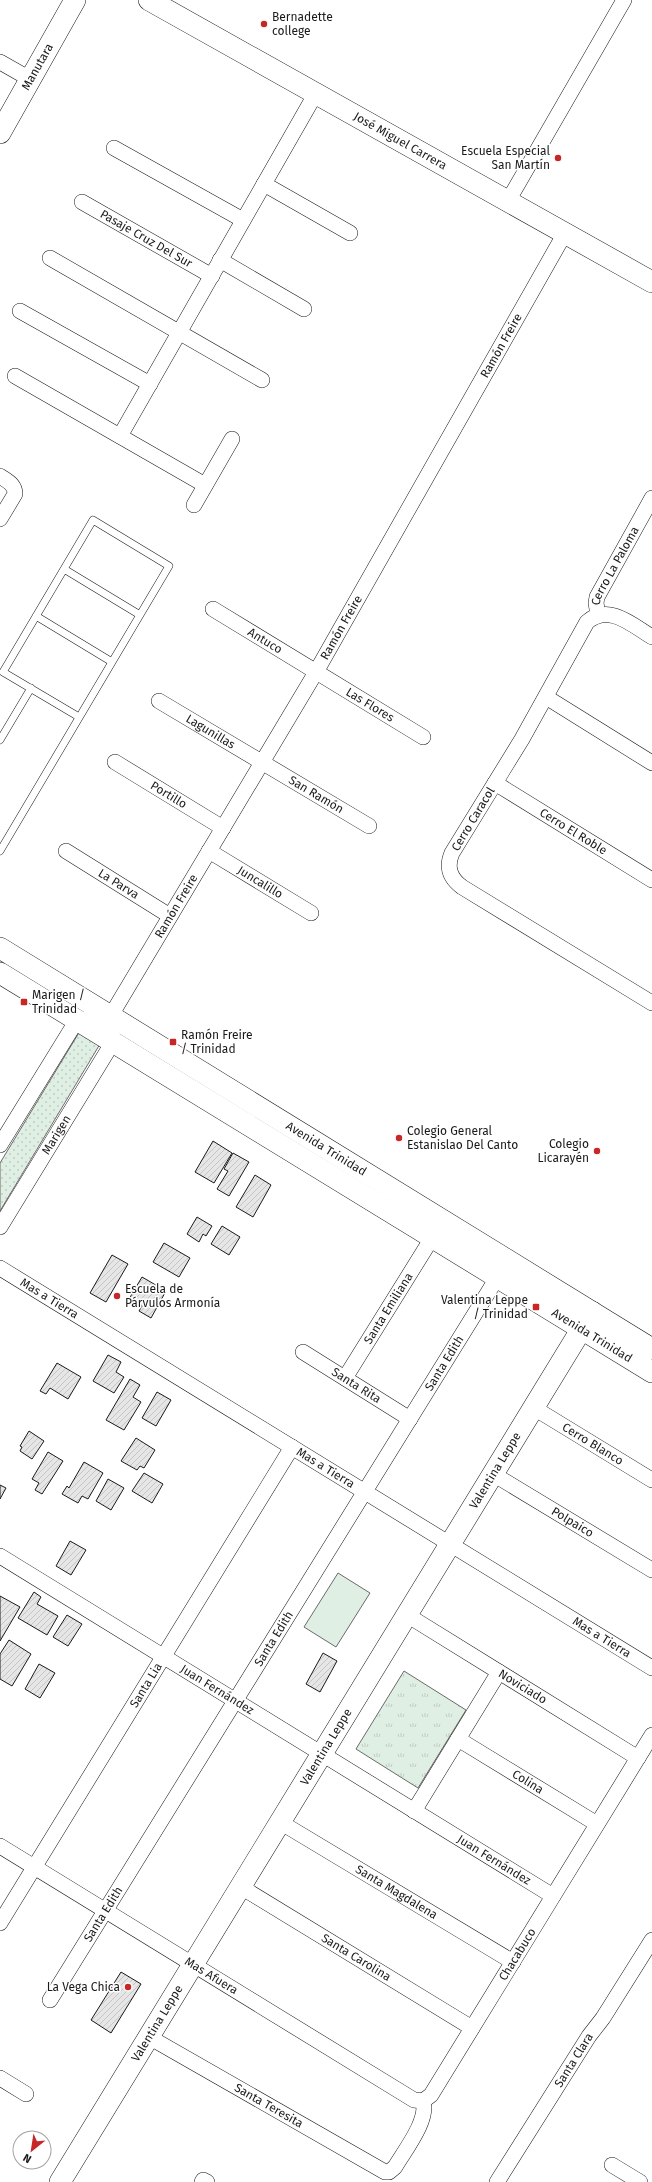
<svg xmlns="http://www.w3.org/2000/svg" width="652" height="2182" font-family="'Fira Sans',sans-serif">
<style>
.grass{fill:url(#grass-dots);stroke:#6a6a6a}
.park{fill:url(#park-tufts);stroke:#6a6a6a}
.garden{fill:#e0efe3;stroke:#6a6a6a}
.building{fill:url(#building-hatch);stroke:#1a1a1a}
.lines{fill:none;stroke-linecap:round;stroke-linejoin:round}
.lane-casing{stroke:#1a1a1a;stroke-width:8}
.street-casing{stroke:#1a1a1a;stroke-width:16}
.secondary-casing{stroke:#1a1a1a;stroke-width:22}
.lane{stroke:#fff;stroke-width:7}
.street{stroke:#fff;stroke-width:15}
.secondary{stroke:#fff;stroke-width:21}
.poi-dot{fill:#c62828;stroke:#fff;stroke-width:1.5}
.labels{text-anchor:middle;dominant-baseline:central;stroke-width:3;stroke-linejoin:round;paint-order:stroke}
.poi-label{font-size:12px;fill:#1a1a1a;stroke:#fff;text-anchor:start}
.street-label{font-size:12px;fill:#1a1a1a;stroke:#fff}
</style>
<defs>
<pattern id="grass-dots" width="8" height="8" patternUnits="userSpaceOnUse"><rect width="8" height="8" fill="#e0efe3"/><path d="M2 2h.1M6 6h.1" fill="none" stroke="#c0ccc2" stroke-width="1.8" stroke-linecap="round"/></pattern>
<pattern id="park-tufts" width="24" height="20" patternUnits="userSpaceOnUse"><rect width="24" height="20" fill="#e0efe3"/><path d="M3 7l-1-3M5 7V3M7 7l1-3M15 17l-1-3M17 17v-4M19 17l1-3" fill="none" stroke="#c0ccc2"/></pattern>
<pattern id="building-hatch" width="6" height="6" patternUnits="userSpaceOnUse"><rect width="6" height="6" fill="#e6e6e6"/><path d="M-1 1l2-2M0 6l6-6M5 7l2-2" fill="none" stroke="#c5c5c5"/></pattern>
</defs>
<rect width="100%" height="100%" fill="#fff"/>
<path class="grass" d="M80,1031L100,1044L0,1211V1163Z"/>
<path class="park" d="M404,1671L466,1710L418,1788L356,1749Z"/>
<path class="garden" d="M338,1573L370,1593L336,1647L304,1627Z"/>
<path class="building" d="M213,1141L232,1153L214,1183L195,1172Z
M233,1153L249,1162L229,1196L217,1189L228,1171L224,1169Z
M255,1175L271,1185L253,1217L236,1207Z
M197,1217L212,1226L206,1236L203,1234L199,1242L187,1234Z
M222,1226L240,1237L229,1255L211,1244Z
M164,1243L190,1258L179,1277L153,1262Z
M112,1255L128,1264L106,1302L90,1293Z
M142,1277L166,1291L151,1318L139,1311L142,1306L129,1299Z
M108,1355L121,1362L116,1372L124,1377L114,1393L93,1381Z
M57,1363L81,1377L68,1399L50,1388L46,1394L40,1391Z
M130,1379L140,1385L133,1397L141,1402L124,1430L106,1420Z
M157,1392L171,1400L156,1426L142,1418Z
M29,1431L44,1441L32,1459L20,1451L22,1447L20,1446Z
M136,1438L155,1450L144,1468L140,1466L137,1470L121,1461Z
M48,1452L63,1461L42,1494L35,1490L39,1483L32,1479Z
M84,1462L103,1473L88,1499L82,1496L78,1503L62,1494L67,1486L69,1488Z
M144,1473L163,1484L152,1503L132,1491Z
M108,1479L124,1488L111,1510L96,1501Z
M0,1485L6,1488L0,1499Z
M70,1541L86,1550L71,1575L56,1566Z
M34,1592L41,1597L37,1604L58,1616L47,1635L18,1618Z
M0,1596L20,1607L0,1641Z
M67,1615L82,1624L68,1646L53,1637Z
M9,1640L31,1654L12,1686L0,1679V1654Z
M323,1653L337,1661L320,1692L306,1684Z
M39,1664L55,1673L40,1698L25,1689Z
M121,1972L141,1984L111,2033L91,2020Z"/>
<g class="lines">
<g class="lane-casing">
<path id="lane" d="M64,569L140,615
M36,616L112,662
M0,740L31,688
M0,851L169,566L93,520L3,672L79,717"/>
</g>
<g class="street-casing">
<g id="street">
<path d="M0,62L30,79"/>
<path d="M114,148L243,220"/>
<path d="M264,184L350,233"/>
<path d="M508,201L624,0"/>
<path id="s1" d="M82,202L212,276"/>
<path d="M50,258L262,380"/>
<path d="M220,260L304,309"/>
<path d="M20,311L150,384"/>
<path d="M15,376L205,485"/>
<path d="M120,436L316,93"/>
<path d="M0,476C7,481 15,484 15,494L0,519"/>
<path d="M194,505L232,439"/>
<path id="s2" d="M213,609L423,737"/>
<path id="s3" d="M598,615L596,603L597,597L652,498"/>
<path d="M652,637C632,625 609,603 587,622L522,739L452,853C446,867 450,878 462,887L652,1003"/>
<path d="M546,697L652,763"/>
<path id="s4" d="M159,701L369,826"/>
<path id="s5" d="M115,762L223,828"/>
<path id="s6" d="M495,783L652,880"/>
<path id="s7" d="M66,851L170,916"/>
<path id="s8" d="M209,851L311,913"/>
<path d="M0,1145L77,1020L110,1017"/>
<path id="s9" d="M0,1227L113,1042L110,1017L316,672L565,233"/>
<path id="s10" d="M0,1268L652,1668"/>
<path id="s11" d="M303,1352L410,1419"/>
<path id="s12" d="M345,1378L432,1238"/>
<path id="s13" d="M534,1408L652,1480"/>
<path id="s14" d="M493,1474L652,1570"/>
<path id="s15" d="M0,1556L553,1896"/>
<path id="s16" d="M407,1615L638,1758"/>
<path id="s17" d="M458,1739L597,1824"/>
<path d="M414,1811L499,1672"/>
<path id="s18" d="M280,1822L513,1962"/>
<path id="s19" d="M0,1846L414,2100L423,2101"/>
<path id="s20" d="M241,1887L472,2028"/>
<path id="s21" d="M0,1923L292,1447"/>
<path id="s22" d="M50,2000L497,1278"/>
<path id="s23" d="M149,2037L385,2172H389L395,2167C405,2150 429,2120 423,2101"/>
<path d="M0,2078L26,2094"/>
<path id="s24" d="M423,2101L431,2095L652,1735"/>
<path d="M612,2165L640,2182"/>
<path d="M202,2182L203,2180L207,2182"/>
<path id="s25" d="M497,2182L589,2036L603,2018L652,1940"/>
</g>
</g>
<g class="secondary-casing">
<g id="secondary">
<path id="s26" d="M149,0L652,282"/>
<path id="s27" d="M0,133L75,0"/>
<path id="s28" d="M0,948L652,1349"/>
<path id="s29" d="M0,973L652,1372"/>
<path id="s30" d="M60,2182L592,1312"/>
</g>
</g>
<use href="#lane" class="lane"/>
<use href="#street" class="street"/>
<use href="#secondary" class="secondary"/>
</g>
<g class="poi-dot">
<circle cx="264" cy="24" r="4"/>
<circle cx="558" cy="158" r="4"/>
<rect x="20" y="998" width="8" height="8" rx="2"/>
<rect x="169" y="1038" width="8" height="8" rx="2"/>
<circle cx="399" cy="1138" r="4"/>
<circle cx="597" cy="1151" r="4"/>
<circle cx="117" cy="1296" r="4"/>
<rect x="532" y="1303" width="8" height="8" rx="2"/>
<circle cx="128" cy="1987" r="4"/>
</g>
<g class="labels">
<g class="poi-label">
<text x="272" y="17">Bernadette<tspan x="272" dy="14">college</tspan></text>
<text x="550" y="151" text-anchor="end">Escuela Especial<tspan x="550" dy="14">San Martín</tspan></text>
<text x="32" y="995">Marigen /<tspan x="32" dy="14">Trinidad</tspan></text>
<text x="181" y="1035">Ramón Freire<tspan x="181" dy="14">/ Trinidad</tspan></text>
<text x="407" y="1131">Colegio General<tspan x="407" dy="14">Estanislao Del Canto</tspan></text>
<text x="589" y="1144" text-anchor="end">Colegio<tspan x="589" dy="14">Licarayén</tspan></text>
<text x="125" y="1289">Escuela de<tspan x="125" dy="14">Párvulos Armonía</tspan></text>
<text x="528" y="1300" text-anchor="end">Valentina Leppe<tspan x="528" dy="14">/ Trinidad</tspan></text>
<text x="120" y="1987" text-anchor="end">La Vega Chica</text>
</g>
<g class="street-label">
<text stroke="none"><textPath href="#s27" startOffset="76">Manutara</textPath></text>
<text stroke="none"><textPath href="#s26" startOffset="288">José Miguel Carrera</textPath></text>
<text stroke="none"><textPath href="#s1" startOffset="74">Pasaje Cruz Del Sur</textPath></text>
<text stroke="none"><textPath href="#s9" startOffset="1019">Ramón Freire</textPath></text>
<text stroke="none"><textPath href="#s3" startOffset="54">Cerro La Paloma</textPath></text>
<text stroke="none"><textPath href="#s9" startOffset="695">Ramón Freire</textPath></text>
<text stroke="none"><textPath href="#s2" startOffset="61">Antuco</textPath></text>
<text stroke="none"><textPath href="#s2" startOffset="184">Las Flores</textPath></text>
<text stroke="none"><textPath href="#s4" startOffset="60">Lagunillas</textPath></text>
<text stroke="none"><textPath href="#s4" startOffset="183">San Ramón</textPath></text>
<text stroke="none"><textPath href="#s5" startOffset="63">Portillo</textPath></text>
<text transform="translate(473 819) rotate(-59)">Cerro Caracol</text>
<text stroke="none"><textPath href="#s6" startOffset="92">Cerro El Roble</textPath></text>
<text stroke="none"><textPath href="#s8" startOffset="60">Juncalillo</textPath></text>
<text stroke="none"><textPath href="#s7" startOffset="62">La Parva</textPath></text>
<text stroke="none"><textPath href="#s9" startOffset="371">Ramón Freire</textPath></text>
<text stroke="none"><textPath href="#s9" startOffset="108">Marigen</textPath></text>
<text stroke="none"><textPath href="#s28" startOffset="383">Avenida Trinidad</textPath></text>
<text stroke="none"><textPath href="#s10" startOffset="58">Mas a Tierra</textPath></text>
<text stroke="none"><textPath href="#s12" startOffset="82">Santa Emiliana</textPath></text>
<text stroke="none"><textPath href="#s29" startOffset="694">Avenida Trinidad</textPath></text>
<text stroke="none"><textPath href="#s22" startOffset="749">Santa Edith</textPath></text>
<text stroke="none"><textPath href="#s11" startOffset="63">Santa Rita</textPath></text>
<text stroke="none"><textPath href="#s13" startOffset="69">Cerro Blanco</textPath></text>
<text stroke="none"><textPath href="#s10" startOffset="382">Mas a Tierra</textPath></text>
<text stroke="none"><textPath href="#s30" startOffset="834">Valentina Leppe</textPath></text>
<text stroke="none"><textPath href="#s14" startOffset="93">Polpaico</textPath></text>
<text stroke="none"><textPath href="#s10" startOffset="706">Mas a Tierra</textPath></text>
<text stroke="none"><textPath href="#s22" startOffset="425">Santa Edith</textPath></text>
<text stroke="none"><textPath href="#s21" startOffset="279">Santa Lia</textPath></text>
<text stroke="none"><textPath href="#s16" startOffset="136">Noviciado</textPath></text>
<text stroke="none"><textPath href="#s15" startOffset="255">Juan Fernández</textPath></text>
<text stroke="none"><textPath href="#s30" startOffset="510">Valentina Leppe</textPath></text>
<text stroke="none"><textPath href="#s17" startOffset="82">Colina</textPath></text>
<text stroke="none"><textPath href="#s15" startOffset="580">Juan Fernández</textPath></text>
<text stroke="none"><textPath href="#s18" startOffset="136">Santa Magdalena</textPath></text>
<text stroke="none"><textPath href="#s22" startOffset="101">Santa Edith</textPath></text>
<text stroke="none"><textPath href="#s24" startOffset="175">Chacabuco</textPath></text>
<text stroke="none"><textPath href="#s20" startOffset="135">Santa Carolina</textPath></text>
<text stroke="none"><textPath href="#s19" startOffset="248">Mas Afuera</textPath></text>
<text stroke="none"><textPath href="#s30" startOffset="186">Valentina Leppe</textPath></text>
<text stroke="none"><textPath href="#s25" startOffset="144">Santa Clara</textPath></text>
<text stroke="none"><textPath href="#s23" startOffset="138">Santa Teresita</textPath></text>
</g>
</g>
<g transform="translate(32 2150) rotate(210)"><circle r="19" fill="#ffffff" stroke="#a3a3a3"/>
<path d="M0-3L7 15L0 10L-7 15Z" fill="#c62828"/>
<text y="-6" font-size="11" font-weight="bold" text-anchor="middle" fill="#1a1a1a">N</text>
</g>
</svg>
